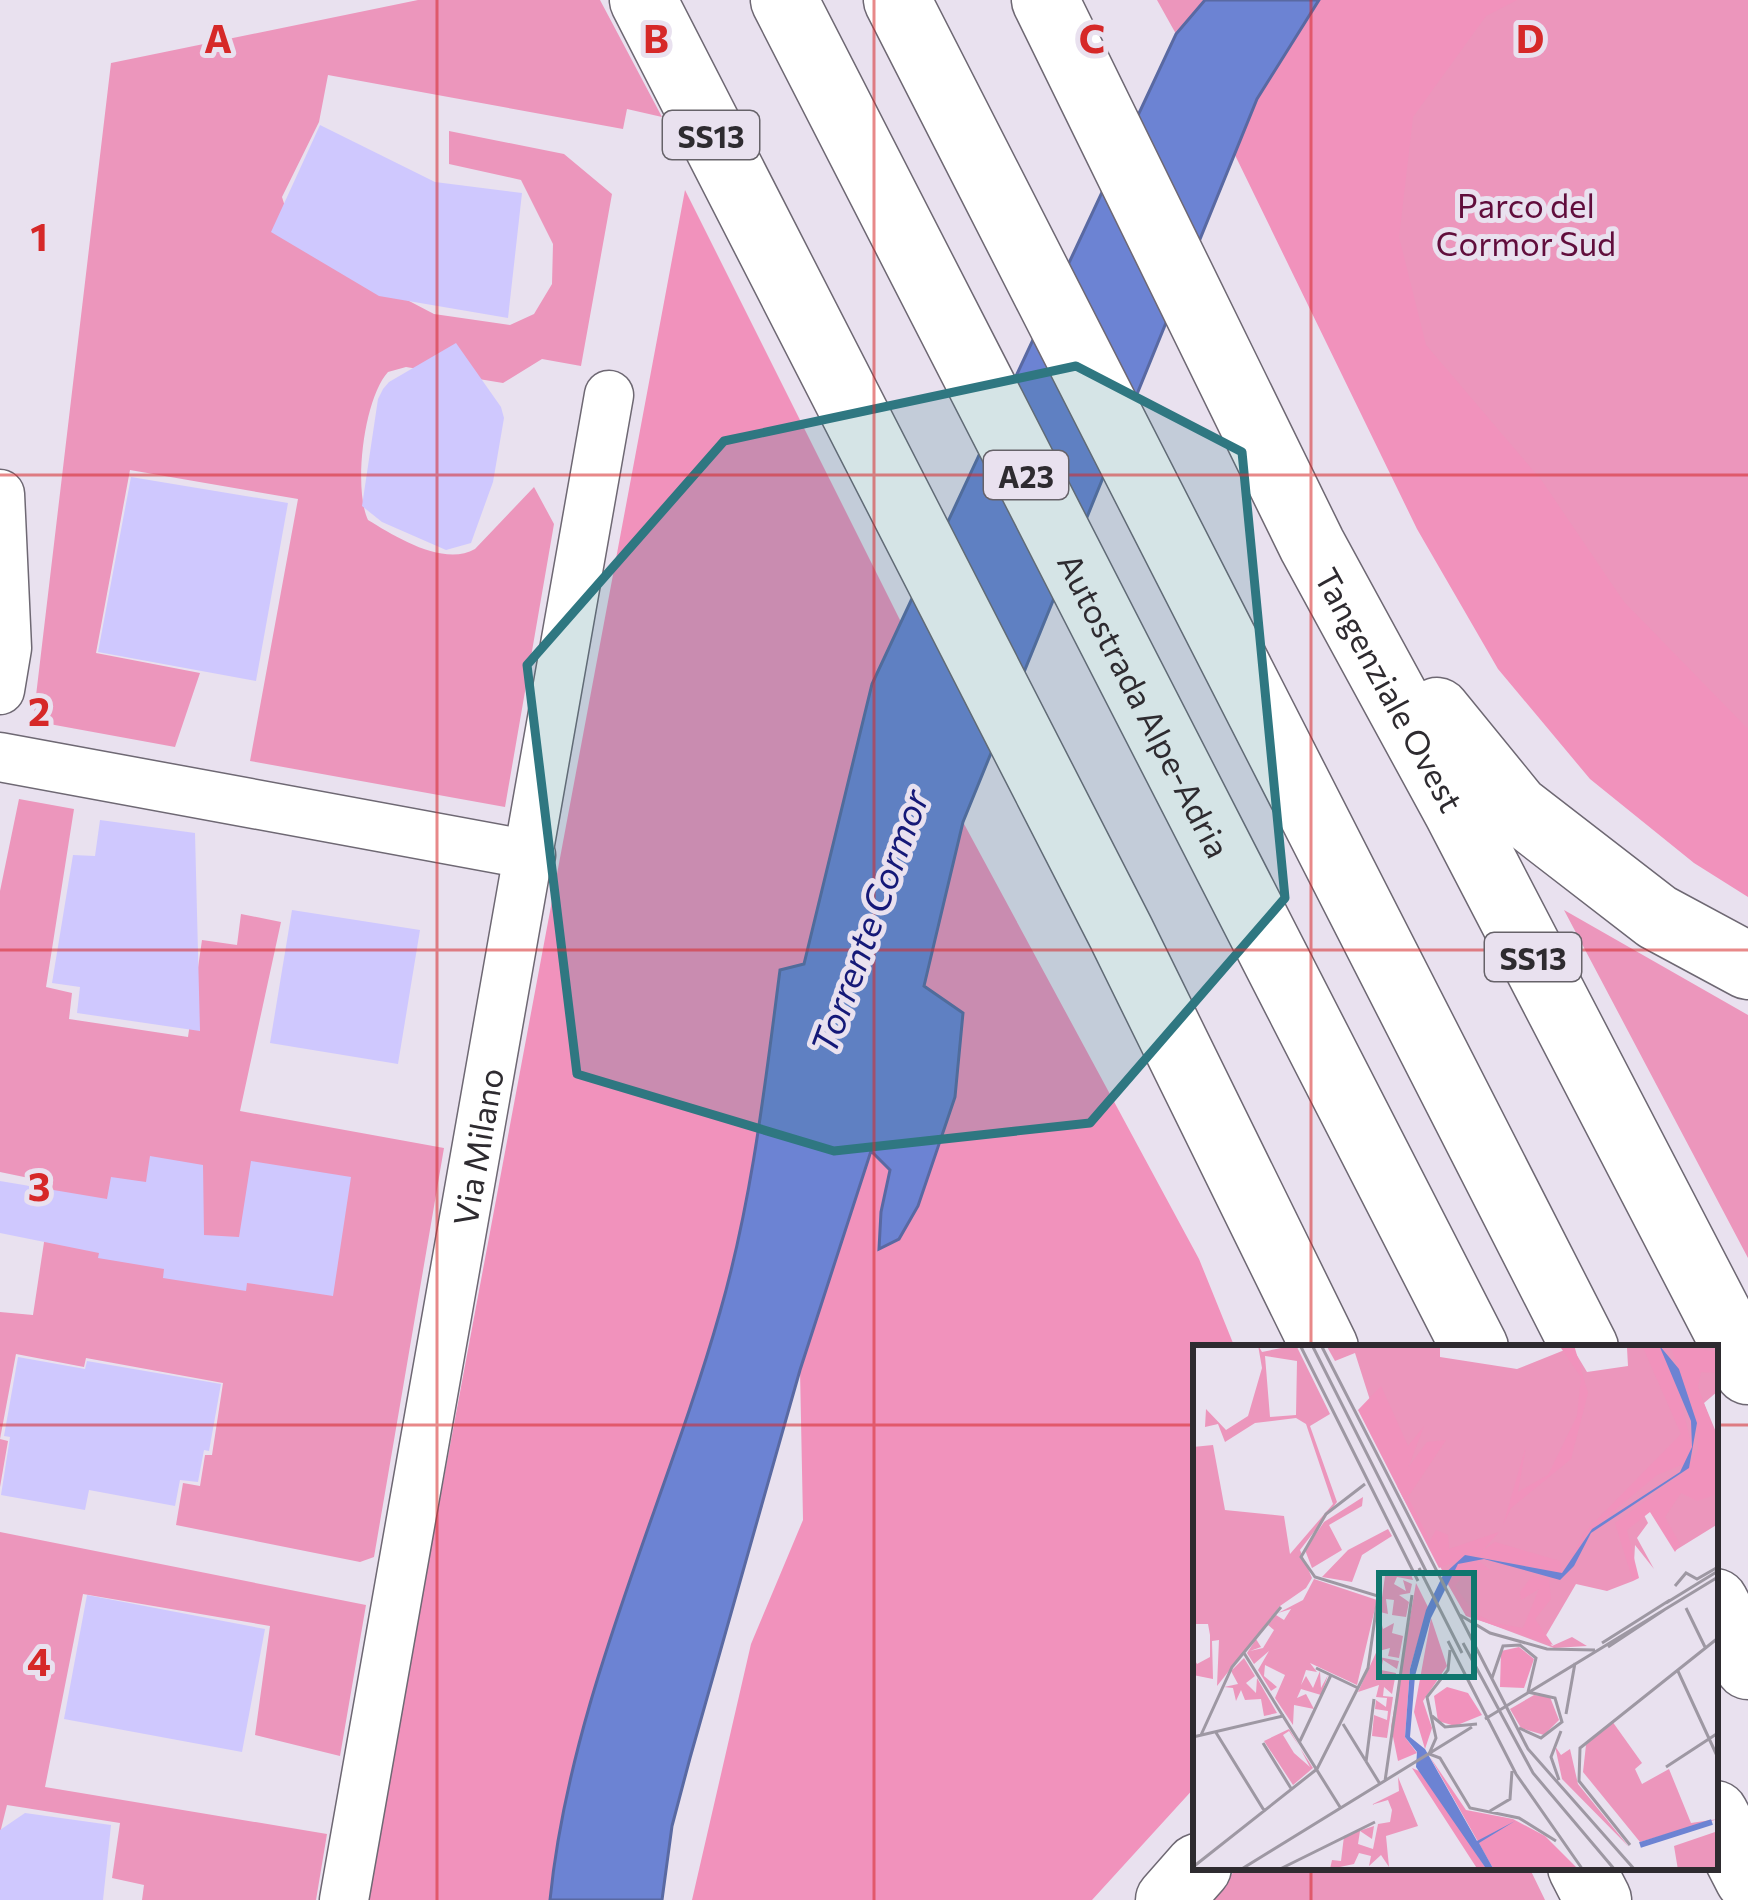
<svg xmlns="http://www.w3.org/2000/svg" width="1748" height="1900" font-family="Commissioner,sans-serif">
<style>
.green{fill:#ec96bc}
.forest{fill:#f192bc}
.water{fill:#6c83d3;stroke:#5969a2;stroke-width:3}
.building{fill:#cfc8fe}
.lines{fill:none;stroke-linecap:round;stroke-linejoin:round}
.street-casing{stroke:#6e6873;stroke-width:51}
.highway-casing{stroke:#6e6873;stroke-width:69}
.street{stroke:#fff;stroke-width:48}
.highway{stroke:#fff;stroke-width:66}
.marked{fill:#2f7781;fill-opacity:0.2;stroke:#2f7781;stroke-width:9;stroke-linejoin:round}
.grid{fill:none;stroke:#d62828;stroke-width:3;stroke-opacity:0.55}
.labels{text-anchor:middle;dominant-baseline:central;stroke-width:10;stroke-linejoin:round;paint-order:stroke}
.shield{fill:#e9e1ef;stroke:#666269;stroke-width:3}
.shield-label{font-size:30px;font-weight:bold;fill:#2e2b30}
.park-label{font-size:33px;fill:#610d3c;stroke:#e9e1ef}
.street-label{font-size:33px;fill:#2e2b30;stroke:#e9e1ef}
.water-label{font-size:36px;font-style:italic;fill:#151978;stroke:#e9e1ef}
.inset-river{fill:none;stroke:#6c83d3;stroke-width:6}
.inset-road{fill:none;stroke:#9e98a3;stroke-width:3}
.view{fill:#0f766e;fill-opacity:0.15;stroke:#0f766e;stroke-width:6}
.inset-edge{fill:none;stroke:#2e2b30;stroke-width:6}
.grid-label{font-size:39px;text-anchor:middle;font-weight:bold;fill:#d62828;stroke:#e9e1ef;stroke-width:10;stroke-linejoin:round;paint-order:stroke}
</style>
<rect width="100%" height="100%" fill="#e9e1ef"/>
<path class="green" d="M418,0H600L662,117L627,109L623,129L328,75L319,122L282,197L296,242L434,314L510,325L534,314L552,284L553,244L521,180L449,164V131L564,154L612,194L581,366L542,359L503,383L406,367L388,372C364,398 353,488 368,520C396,537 444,567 475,549L534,487L554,524L505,807L250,761L298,499L130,470L96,653L200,673L175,747L33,721L111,63Z
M1157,0H1748V883L1178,31L1176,34Z
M19,799L74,809L46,987L72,993L69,1019L188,1037L202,940L237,945L241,914L281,922L240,1111L444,1148L374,1557L360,1562L176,1525L183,1483L200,1486L205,1455H212L223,1383L86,1358L84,1367L16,1354L0,1439L8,1441L0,1487V1312L33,1315L53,1183L0,1172V891Z
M1564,910L1748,1015V1258Z
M0,1532L366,1605L340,1756L255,1735L270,1626L83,1594L45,1787L327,1834L316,1900H142L144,1885L112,1878L120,1823L7,1805L0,1833Z
M1237,1867H1529L1545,1900H1213Z"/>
<path class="forest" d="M1319,0H1517L1486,16L1413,117L1399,237L1426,345L1542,481L1624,602L1748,729V897L1694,863L1590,779L1498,669L1417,529L1234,153L1257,99Z
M685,190L901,622L872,684L804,965L779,970C765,1085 752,1201 720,1313C665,1506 570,1700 550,1900H365Z
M963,822L1199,1259L1235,1348H1196V1786L1092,1900H692L751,1644L803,1520L800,1370L871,1149L890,1170L881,1212L879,1247L924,986Z"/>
<path class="water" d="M1205,0H1319L1257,99L963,822L924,986L963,1013L955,1097L918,1206L899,1239L879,1249L881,1212L890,1170L871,1151L800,1370L690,1758L672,1826L662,1900H550C570,1699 665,1506 720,1312C752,1201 765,1085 780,970L804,964L872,684L1176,34Z"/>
<path class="building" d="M320,125L435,182L522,193L508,318L379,296L271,232Z
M456,343L501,407L504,418L493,482L471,543L446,550L382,522L362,506L378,399L383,389L389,382Z
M131,477L288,503L256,681L98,652Z
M100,820L195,833L200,1031L77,1013L80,987L52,983L73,855L95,856Z
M292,910L420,930L398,1064L270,1043Z
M150,1156L203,1165L204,1235L239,1237L251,1161L351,1177L333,1296L247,1283L246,1291L163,1278L164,1269L98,1258L99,1253L0,1233V1181L107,1199L111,1177L146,1182Z
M18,1357L85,1369L87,1361L221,1384L209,1451L204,1450L198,1482L180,1480L175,1506L89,1490L85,1510L1,1495L10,1437L4,1436Z
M87,1595L265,1629L242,1752L64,1719Z
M25,1813L111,1825L103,1900H0V1830Z"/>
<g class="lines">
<g class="street-casing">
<g id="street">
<path d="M0,494L7,648L0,690"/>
<path d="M0,757L531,855"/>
<path id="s1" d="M344,1900L609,395"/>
</g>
</g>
<g class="highway-casing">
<g id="highway">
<path d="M643,0L1121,933L1325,1348"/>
<path id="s2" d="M784,0L1475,1348"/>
<path d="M897,0L1585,1348"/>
<path id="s3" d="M1045,0L1312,545L1457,811L1748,1371"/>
<path d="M1437,711L1516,808L1657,917L1748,966"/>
<path d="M1715,1602L1748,1666"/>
<path d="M1715,1814L1748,1878"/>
<path d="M1581,1867L1598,1900"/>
<path d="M1169,1900L1198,1867"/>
</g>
</g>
<use href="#street" class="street"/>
<use href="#highway" class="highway"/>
</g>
<path class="marked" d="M1076,366L1242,452L1285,898L1090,1123L834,1151L577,1074L527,665L724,441Z"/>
<path class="grid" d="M437,0V1900M874,0V1900M1311,0V1348M0,475H1748M0,950H1748M0,1425H1196M1715,1425H1748M1311,1867V1900"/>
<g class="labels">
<g class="shield">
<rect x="663" y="111" width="96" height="48" rx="9"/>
<rect x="984" y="451" width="84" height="48" rx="9"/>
<rect x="1485" y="933" width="96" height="48" rx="9"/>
</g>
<g class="shield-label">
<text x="711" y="135">SS13</text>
<text x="1026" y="475">A23</text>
<text x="1533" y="957">SS13</text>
</g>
<g class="park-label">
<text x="1526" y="204">Parco del<tspan x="1526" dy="38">Cormor Sud</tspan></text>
</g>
<g class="street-label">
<text stroke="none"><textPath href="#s3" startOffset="771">Tangenziale Ovest</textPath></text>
<text stroke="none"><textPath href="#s2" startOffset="792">Autostrada Alpe-Adria</textPath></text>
<text stroke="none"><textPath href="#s1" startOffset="765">Via Milano</textPath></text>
</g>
<g class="water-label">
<text transform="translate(868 921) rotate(-70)">Torrente Cormor</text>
</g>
</g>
<g transform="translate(1193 1345)">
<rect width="525" height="525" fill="#e9e1ef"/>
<path d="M65,0L69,7L103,0L137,69L117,81L144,157L107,205L119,233L113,243L87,261L24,341L26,295L19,296L20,334L0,330V312L4,319L17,312V290L15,279H0V102L20,100L32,165L91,171L97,209L140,159L113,79L103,73L62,78L32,97L25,79L12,82L13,64L33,85L55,71L69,23ZM72,11L104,16L103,70L77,72ZM133,0H247V12L324,24L379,2L394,27L435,21L434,3L525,0V46L511,58L525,92V179L483,205L457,166L451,170L455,178L444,193L461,224L442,200L440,236L414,246L383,239L352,292L359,301L379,292L394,301L361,303L273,270L205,143L162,8L142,16ZM170,152L169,161L136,180L149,205L119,223L112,205L131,177ZM195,184L199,191L169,210L159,237L129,232L155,205ZM217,226L220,235L204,232L201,239L213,246L210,235L219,239L217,248L206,250L216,257L213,272L199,270L201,255L193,254L195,269L187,267L192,231ZM121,234L184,255L164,340L117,318L124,327L113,325L108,340L113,331L120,343L127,326L128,343L135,330L128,350L108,344L104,353L113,349L121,364L101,360L100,380L82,353L92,330L72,320L71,331L84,342L78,346L65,325L76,306L61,319L54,308L63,294L68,302L57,306L70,303L81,285L75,280L83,270L91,275L98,264L85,268L110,255ZM187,272L190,284L201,278L199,288L210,291L206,313L195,311L197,303L186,306V312L206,316L204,324L190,315L188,325L203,328L199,349L191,342L190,351L200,352L194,393L179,391L181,370L194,375L195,366L182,364L183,355L193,362L194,353L183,352L186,340L165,347L187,299ZM51,313L62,331L53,338L63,348L64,333L84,368L71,371L68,354L52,355L48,345L43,356L40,343L31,342L45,339L38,326ZM341,350L357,352L366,375L351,390L328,383L317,364ZM419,376L449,418L442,424L449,439L476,424L498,478L525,474L447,497L390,427L393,400ZM96,384L106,401L96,386L90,390L101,408L117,422L107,403L120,423L100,440L71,396ZM362,401L368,410L377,404L385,439L436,502L369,434ZM205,432L225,481L193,491L196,522L188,510L176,521L178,511L166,508L161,519L137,524L139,515L148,516L151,491L181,481L179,494L167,486L165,499L180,504L185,479L197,477L199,465L195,455L178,460L206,446ZM525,486V525H485L481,501Z" fill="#ec96bc" fill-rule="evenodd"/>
<path d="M381,0L395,48L378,114L318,163L310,180L333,101L325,147L355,130L384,71L388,32L368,3ZM449,0H466L481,28L499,102L493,118L464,130L393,189L375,223L390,189L488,89ZM477,0L525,7V28L508,27L505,42L525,97V149L504,156L488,148L472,172L487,199L482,207L457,167L434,185L446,233L440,236L422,178L492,127L505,105L504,78ZM188,41L215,101L231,81L215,123L234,97L253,95L215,152L237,196L243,185L255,190L256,204L306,187L288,207L302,197L367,216L369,228L279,210L246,223L165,65ZM286,216L297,225H275L262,241L281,268L301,278L330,283L346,244L328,255L327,247L339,231L356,234L358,254L342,274L360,300L273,271L253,236L265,219ZM223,238L235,262L217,324L212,392L224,408L205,416L198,382ZM238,273L254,321L230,356L239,383L232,404L221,367ZM326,302L341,314L331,343L307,342L308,306ZM254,342L275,348L289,370L262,381L245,376L241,351ZM237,412L273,465L320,474L352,491L386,525H301ZM219,423L231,428L294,525H285Z" fill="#f192bc"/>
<path d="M466,0L486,24L504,78L496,123L398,188L381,221L367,235L291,214L265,219L238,273L222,331L217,392L232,404L284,496L322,476L286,498L301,525H294L223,422L224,407L212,392L217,324L233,265L250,230L272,210L369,228L399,184L487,127L499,102L498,76Z" fill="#6c83d3"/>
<path class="inset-river" d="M447,500L519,477"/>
<path class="inset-road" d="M107,0L225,236M119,0L234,228M128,0L335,404L442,525M226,223L269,308M482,241L493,228L504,234L525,222M473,258L525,226M493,263L512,302M267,270L297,288L354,304L402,305M255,296L323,429L390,525M270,298L340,428L422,525M409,298L477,255M415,302L471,265M257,305L255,325L234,352L243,393L236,409L247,413L277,463L326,473L363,496M51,308L90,371M123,323L165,343M484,324L525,413M299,333L310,301L327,300L343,313L335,347L362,353L369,377L348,393L326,383M373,369L382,318M239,371L252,382L284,379M292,374L525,232M150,379L187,439M22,386L72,467M8,390L39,322L88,262M0,392L90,371L147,462M107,396L138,330M70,398L99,445M173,417L181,354M473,422L525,388M366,435L358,412L368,386M192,436L219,250M297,466L317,454L319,426M437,500L386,436L387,403L525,293M0,522L124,424L175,323L185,251L122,232L108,212L133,169L172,139M47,525L279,382M85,525L182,477"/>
<path class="view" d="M186,228H281V332H186Z"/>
<rect width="525" height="525" class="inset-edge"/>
</g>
<g class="grid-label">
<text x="218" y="53">A</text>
<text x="656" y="53">B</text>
<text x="1092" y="53">C</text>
<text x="1530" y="53">D</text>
<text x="39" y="251">1</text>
<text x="39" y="726">2</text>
<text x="39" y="1201">3</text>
<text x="39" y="1676">4</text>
</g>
</svg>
